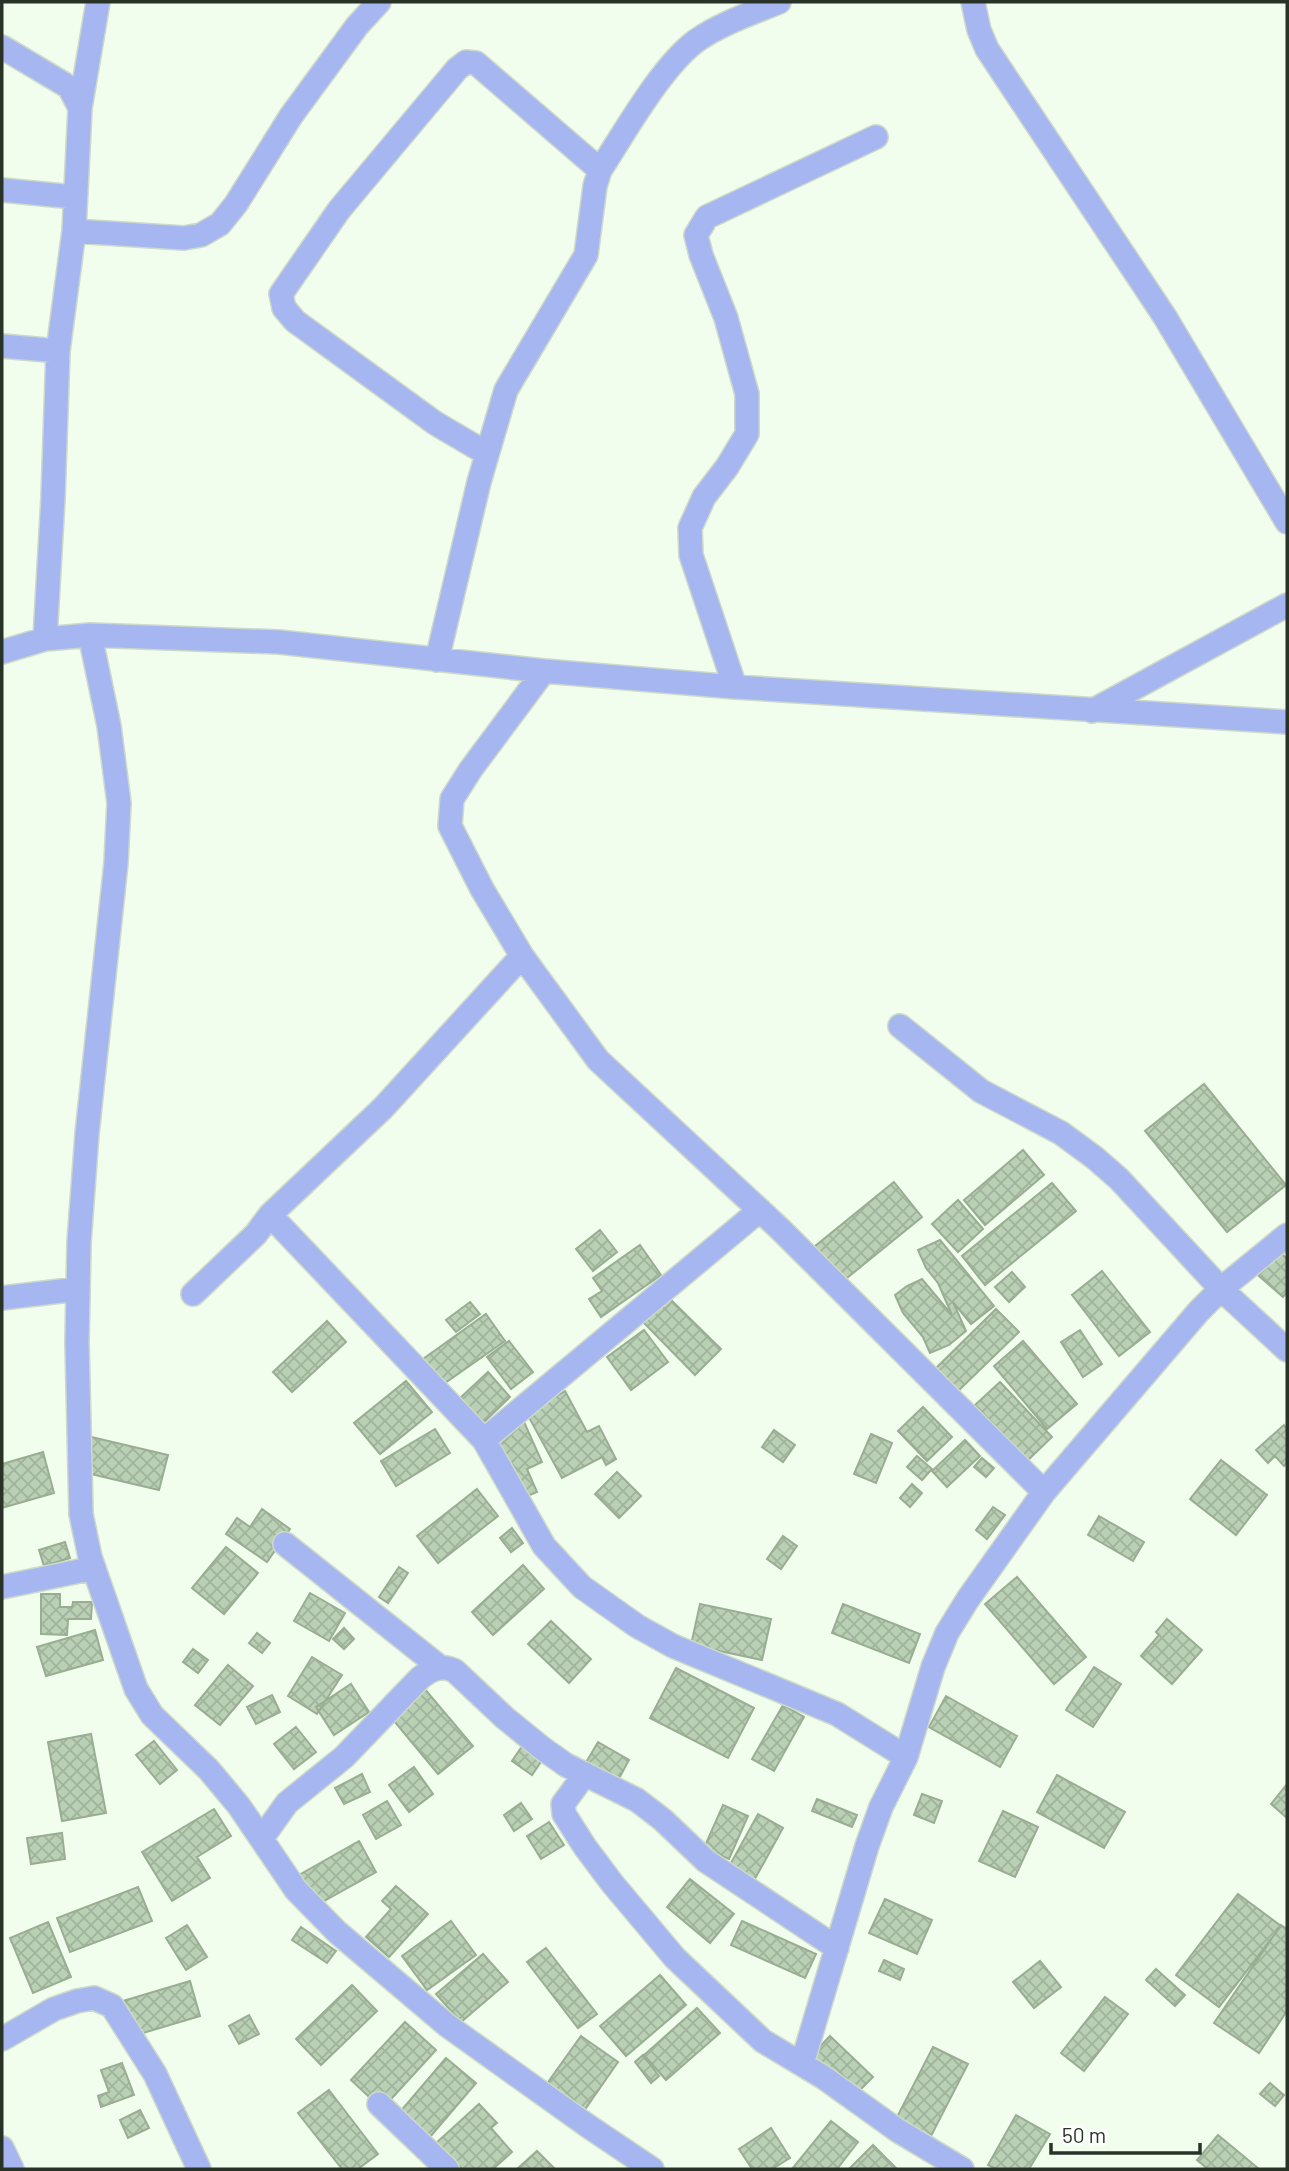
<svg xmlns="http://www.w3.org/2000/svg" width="1289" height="2171" font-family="Barlow,sans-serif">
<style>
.building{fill:url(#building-cross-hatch);stroke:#98ad92;stroke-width:2}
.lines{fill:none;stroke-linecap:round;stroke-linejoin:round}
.minor-casing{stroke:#cdd9c9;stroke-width:26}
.minor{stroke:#a6b6f0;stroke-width:23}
</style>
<defs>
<pattern id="building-cross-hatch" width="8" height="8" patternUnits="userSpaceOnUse" patternTransform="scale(1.75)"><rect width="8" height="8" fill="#bad0b4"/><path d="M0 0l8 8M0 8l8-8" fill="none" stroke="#a0b39b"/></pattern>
</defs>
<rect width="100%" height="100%" fill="#f1feed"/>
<path class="building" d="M1204,1084L1286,1185L1227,1232L1145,1131Z
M1023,1150L1044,1175L985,1225L964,1200Z
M894,1182L922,1217L842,1282L814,1247Z
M1052,1183L1076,1211L985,1285L962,1256Z
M958,1200L983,1229L958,1252L932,1224Z
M600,1230L617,1252L593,1271L576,1249Z
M940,1240L994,1306L971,1324L953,1302L966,1331L949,1345L930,1353L923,1337L903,1313L895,1295L907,1286L922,1279L952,1315L938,1283L926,1268L918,1250Z
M640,1245L661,1275L601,1317L589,1299L602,1291L593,1278Z
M1274,1246L1287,1259V1292L1283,1297L1252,1270Z
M1102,1271L1150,1332L1119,1356L1072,1295Z
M1012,1272L1025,1287L1009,1302L995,1287Z
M667,1296L721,1349L695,1375L642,1321Z
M470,1302L480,1314L456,1332L446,1320Z
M996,1309L1019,1332L957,1392L934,1370Z
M486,1314L505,1341L442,1385L423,1359Z
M327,1321L346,1342L292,1392L273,1372Z
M644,1330L668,1362L631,1390L607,1357Z
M1080,1330L1102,1364L1083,1377L1061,1342Z
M509,1341L533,1372L511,1389L487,1357Z
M1023,1341L1077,1404L1047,1429L994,1366Z
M488,1372L510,1397L483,1423L460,1398Z
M406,1381L432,1412L380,1454L354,1423Z
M1000,1382L1052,1437L1028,1460L975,1405Z
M565,1391L587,1432L599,1426L616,1459L606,1465L602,1457L562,1478L526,1412Z
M923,1407L952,1437L927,1461L898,1431Z
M524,1422L542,1462L527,1469L537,1492L520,1499L492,1437Z
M1284,1425L1287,1429V1462L1284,1466L1275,1456L1268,1463L1256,1450Z
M435,1429L450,1453L396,1486L381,1461Z
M774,1430L795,1445L783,1462L762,1447Z
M871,1434L892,1443L876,1483L854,1474Z
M87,1436L168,1455L159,1490L78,1471Z
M965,1440L980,1456L947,1487L932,1471Z
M43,1452L54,1493L2,1508V1464Z
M917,1456L932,1469L922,1480L907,1467Z
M982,1458L994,1468L986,1477L974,1467Z
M1221,1460L1267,1495L1236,1535L1190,1499Z
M617,1472L641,1496L619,1518L595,1494Z
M912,1484L922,1493L910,1507L900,1498Z
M477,1489L498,1516L438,1563L417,1536Z
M993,1507L1005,1515L987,1539L976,1530Z
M262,1509L290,1529L267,1562L226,1534L237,1518L250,1527Z
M1099,1516L1144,1542L1133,1561L1088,1535Z
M512,1528L523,1543L511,1552L500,1538Z
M783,1536L797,1546L781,1569L767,1559Z
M65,1542L70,1558L44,1566L39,1550Z
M226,1547L258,1573L224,1614L192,1588Z
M523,1565L544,1589L493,1635L472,1612Z
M399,1567L408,1573L388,1603L379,1597Z
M1017,1577L1086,1657L1054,1684L985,1604Z
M310,1593L345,1613L329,1641L294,1621Z
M41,1594H60V1607H72L73,1602H92L91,1619H68L67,1635L41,1634Z
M700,1604L771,1619L762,1660L691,1645Z
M843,1604L920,1634L909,1663L832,1633Z
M1167,1619L1202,1650L1172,1684L1141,1656L1159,1635L1156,1632Z
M551,1621L591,1659L569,1683L528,1644Z
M344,1628L354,1639L344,1649L333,1639Z
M95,1630L103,1660L46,1676L37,1647Z
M257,1633L270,1643L262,1653L249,1643Z
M193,1649L208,1660L198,1673L183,1662Z
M312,1657L342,1675L317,1714L288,1696Z
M228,1665L253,1686L220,1725L195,1705Z
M1094,1667L1121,1684L1093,1727L1066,1710Z
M676,1668L754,1708L728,1758L650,1718Z
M351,1684L369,1712L334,1735L316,1707Z
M423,1687L473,1746L438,1774L389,1715Z
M272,1695L280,1712L256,1724L247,1707Z
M946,1696L1017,1736L1000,1767L929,1727Z
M783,1705L804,1717L774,1771L752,1759Z
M296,1727L316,1752L294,1769L274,1744Z
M91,1734L106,1813L62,1821L48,1742Z
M154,1741L177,1770L160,1784L136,1755Z
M525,1742L545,1756L532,1775L512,1761Z
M598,1742L629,1760L616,1784L584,1766Z
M414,1767L433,1794L409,1812L389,1785Z
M362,1774L370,1792L344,1804L335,1788Z
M1057,1775L1125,1812L1104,1848L1037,1812Z
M1287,1784V1818L1271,1804Z
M922,1794L942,1801L934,1823L914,1815Z
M817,1799L857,1815L852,1827L812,1811Z
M387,1801L401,1825L376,1839L363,1815Z
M521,1803L532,1819L514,1831L504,1815Z
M723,1805L748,1816L729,1859L704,1848Z
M214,1809L231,1836L197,1857L210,1878L172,1901L142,1852Z
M1003,1811L1038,1827L1015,1877L979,1861Z
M758,1814L783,1828L751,1886L726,1872Z
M549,1822L564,1845L541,1859L527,1836Z
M62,1833L65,1859L31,1864L27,1838Z
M359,1841L376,1872L308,1910L290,1880Z
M690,1879L734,1914L710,1943L667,1907Z
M396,1886L428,1914L389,1957L366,1937L391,1909L382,1901Z
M138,1887L152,1921L70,1952L57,1918Z
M1238,1894L1281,1926L1219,2007L1176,1975Z
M885,1899L932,1920L917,1954L869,1933Z
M451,1921L476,1955L427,1990L402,1956Z
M742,1921L816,1954L805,1978L731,1945Z
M48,1922L71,1977L33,1993L10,1938Z
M187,1925L207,1957L186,1970L166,1938Z
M1281,1925L1287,1929V2011L1259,2053L1214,2023Z
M301,1927L336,1951L327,1963L292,1940Z
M546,1948L597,2014L578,2028L527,1962Z
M483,1954L508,1982L461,2022L436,1994Z
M884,1960L904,1969L900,1980L879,1971Z
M1040,1961L1061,1987L1034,2008L1013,1982Z
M1156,1969L1185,1995L1175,2006L1146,1980Z
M660,1975L686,2005L626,2056L600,2026Z
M190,1981L200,2016L133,2036L123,2001Z
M352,1985L377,2011L321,2065L296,2039Z
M1105,1997L1128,2014L1084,2071L1061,2053Z
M697,2008L720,2033L666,2080L644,2055Z
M249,2015L259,2034L239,2044L229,2026Z
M405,2022L436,2050L382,2109L351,2080Z
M581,2036L618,2062L579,2118L541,2092Z
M830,2036L873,2077L854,2096L811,2056Z
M933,2047L968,2064L930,2138L895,2121Z
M643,2055L659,2076L651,2083L635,2062Z
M446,2058L476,2083L424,2144L394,2119Z
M122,2063L134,2095L101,2107L98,2096L109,2092L101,2070Z
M1270,2083L1284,2095L1275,2106L1260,2094Z
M329,2090L378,2154L358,2169H342L298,2113Z
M479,2104L497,2123L491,2128L512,2152L493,2169H462L456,2163L454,2165L435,2144Z
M140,2110L149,2128L128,2138L120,2120Z
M1016,2115L1050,2134L1029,2169H996L988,2165Z
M831,2121L858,2142L837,2169H792Z
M771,2128L790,2158L772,2169H752L739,2149Z
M1218,2135L1259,2169H1208L1197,2160Z
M873,2145L897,2169H849Z
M537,2151L555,2169H517Z"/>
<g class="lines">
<g class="minor-casing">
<path id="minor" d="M973,2L979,30L987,49L1165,317L1287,522
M2,47L69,87L80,108
M2,190L74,197
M74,231L184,238L201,235L220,224L236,204L291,116L357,26L379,2
M2,346L58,351
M486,453L435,423L295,321L284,308L281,294L339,210L457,69L466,62L476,63L600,170
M90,635L109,726L119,803L116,863L87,1134L79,1242L77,1342L81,1514L90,1557L136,1689L152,1715L209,1770L239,1806L296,1890L337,1932L448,2026L588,2126L652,2169
M45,639L53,498L58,351L74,231L80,108L98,2
M2,652L45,639L90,635L279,642L544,671L735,687L1287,722
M437,660L479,482L506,390L586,255L595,186L600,170C625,132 661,67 696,41C720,24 752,13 779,2
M544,671L471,769L452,799L450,826L482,889L522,956L598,1060L780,1229L1044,1492
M735,687L691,555L690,528L704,497L727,467L747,434V394L726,318L701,255L696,235L707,217L876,137
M1092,711L1287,605
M900,1026L981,1091L1061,1133L1095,1158L1119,1179L1221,1289L1287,1350
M270,1215L484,1440L544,1546L582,1587L637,1626L673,1646L837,1714L906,1757
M193,1294L256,1234L270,1215L383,1108L522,956
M2,1298L78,1289
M484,1440L760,1210
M285,1544L441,1668
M2,1587L94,1568
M585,1774L563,1804L564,1814L585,1847L612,1883L675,1958L763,2041L823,2077L897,2130L962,2169
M262,1838L287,1803L344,1757L420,1678C431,1669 442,1664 455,1671L505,1718L542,1748L566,1765L637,1800L663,1820L706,1861L837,1948
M2,2039L54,2009L77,2001L94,1998L112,2006L155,2074L199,2169
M802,2064L867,1846L881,1807L906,1757L933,1667L947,1633L968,1599L1044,1492L1199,1311L1221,1289L1287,1235
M379,2104L447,2169
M2,2148L12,2169"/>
</g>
<use href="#minor" class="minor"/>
</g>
<rect width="1289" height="2171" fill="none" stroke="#293227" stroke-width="7"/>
<path d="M1051 2143v10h149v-10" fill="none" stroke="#293227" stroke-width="3.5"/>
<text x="1062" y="2143" font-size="21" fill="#293227" stroke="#ffffff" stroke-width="5" paint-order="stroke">50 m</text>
</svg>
